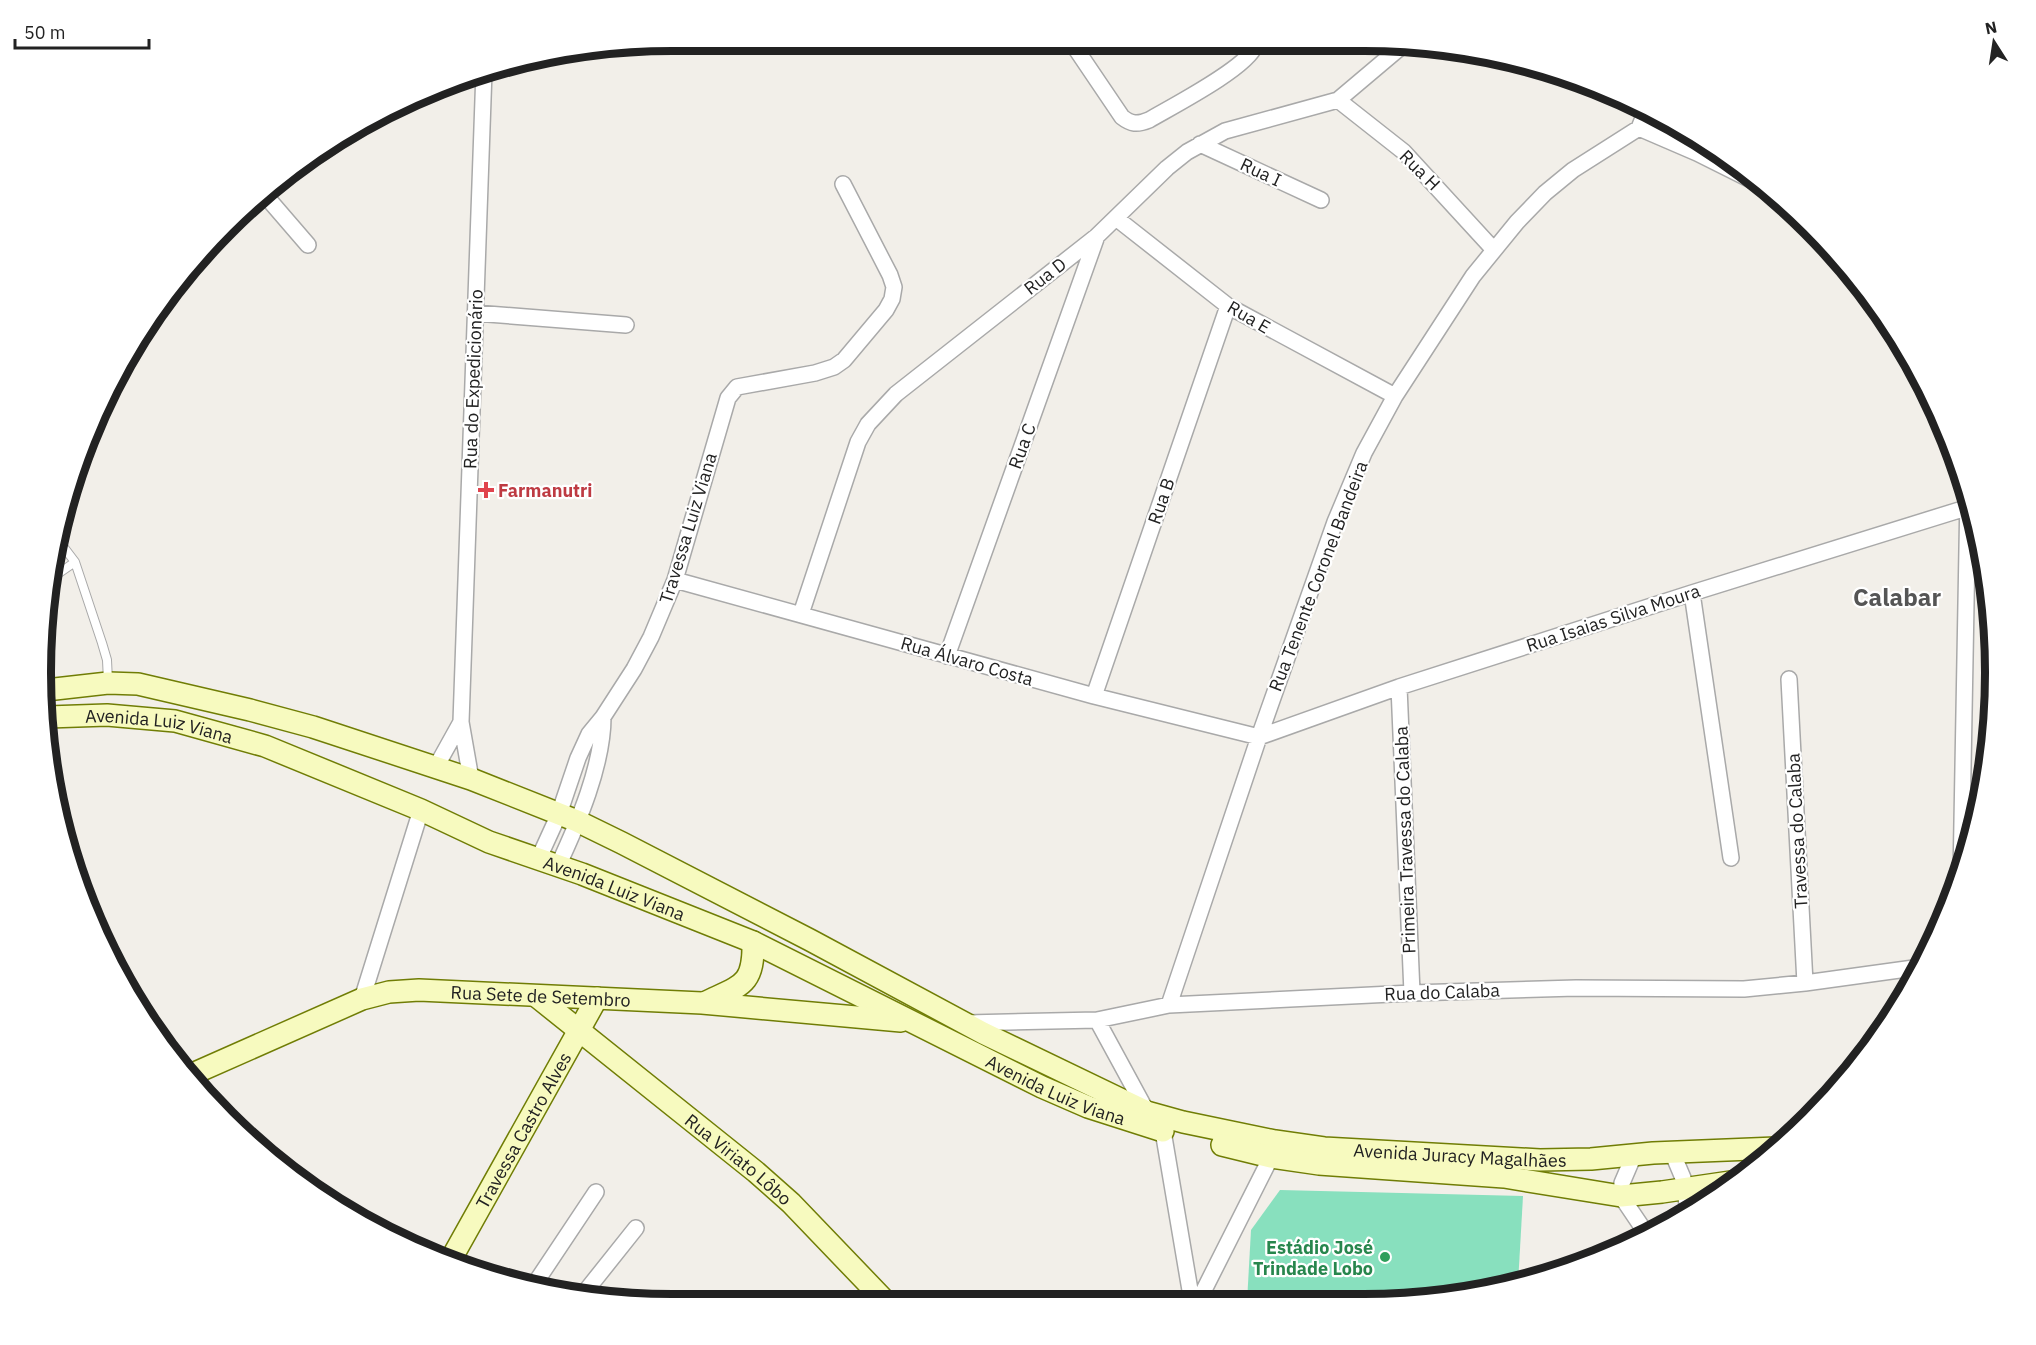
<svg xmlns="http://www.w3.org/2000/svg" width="2036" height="1345" font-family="'IBM Plex Sans',sans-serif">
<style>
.pitch{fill:#88e0be}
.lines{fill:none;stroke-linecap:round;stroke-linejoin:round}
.lane-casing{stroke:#a9a9a9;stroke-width:10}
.street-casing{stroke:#a9a9a9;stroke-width:18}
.secondary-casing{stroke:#707d05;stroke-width:24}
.lane{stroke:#fff;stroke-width:8}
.street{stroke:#fff;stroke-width:15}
.secondary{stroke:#f7fabf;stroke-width:21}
.health-dot{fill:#e0444e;stroke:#fff;stroke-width:2}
.leisure-dot{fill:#2e9e5b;stroke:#fff;stroke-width:2}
.labels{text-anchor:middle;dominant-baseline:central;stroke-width:4.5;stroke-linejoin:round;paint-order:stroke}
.street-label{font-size:18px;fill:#222;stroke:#fff}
.health-label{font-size:18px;font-weight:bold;fill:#be3a42;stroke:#fff;text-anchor:start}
.leisure-label{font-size:18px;font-weight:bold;fill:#27864d;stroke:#fff;text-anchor:end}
.district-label{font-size:24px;font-weight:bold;fill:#555;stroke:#fff}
.rim{fill:none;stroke:#222;stroke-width:8}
</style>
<rect width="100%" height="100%" fill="#f2efe9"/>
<path class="pitch" d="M1280,1190L1523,1196L1518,1284L1404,1303L1247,1302L1251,1230Z"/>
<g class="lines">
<g class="lane-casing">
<path id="lane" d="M56,537L75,562L102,643L107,660L108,681
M49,580L75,562"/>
</g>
<g class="street-casing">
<path id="street" d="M1074,46L1122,117C1131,124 1137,125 1149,120C1171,107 1247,68 1255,46
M1338,100L1404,152L1494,250
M1639,128L1697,153L1767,188
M1639,128L1647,108
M1200,144L1321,200
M264,194L308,245
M1116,218L1228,306L1395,396
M475,313L626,325
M675,580L1094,696L1259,737L1399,687L1692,593L1969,507
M1692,593L1731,858
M801,614L858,442L868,424L896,394L1097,236L1167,168L1187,152L1225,131L1338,100L1402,46
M947,656L1097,236
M1789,679L1805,983
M1399,687L1412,993
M1094,696L1228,306
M436,767L461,722
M471,779L461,722L484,71
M538,860L559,814L578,758L589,734L603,717L634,669L651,637L675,580L728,398L737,387L815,373L834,367L844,360L886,310L892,299L894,287L890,275L843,184
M558,866C578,823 603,765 603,717
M1961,877L1968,494
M362,999L421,810
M1169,1005L1259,737L1335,522L1364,453L1395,396L1473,276L1517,222L1545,193L1573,170L1639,128
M1097,1020L1147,1112
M967,1023L1097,1020L1169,1005L1412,993L1576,988L1744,989L1805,983L1921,967
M1163,1131L1192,1302
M1672,1152L1683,1178L1688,1211
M1634,1155L1622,1183L1621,1196L1648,1236
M532,1288L596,1192
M581,1297L636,1228
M1198,1302L1271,1157"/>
</g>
<g class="secondary-casing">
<g id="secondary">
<path id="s1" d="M46,690L108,683L138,684L250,710L313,727L471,779L577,821L622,843L810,940L983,1033L1147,1112L1183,1122L1275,1141L1324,1148L1540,1160L1591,1159L1653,1153L1776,1148"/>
<path id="s2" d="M48,717L107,715L175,721L265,746L421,810L489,842L582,874L753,942L1042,1087L1088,1107L1163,1131"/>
<path id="s3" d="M536,996L756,1172L791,1203L885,1301"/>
<path d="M706,1002C742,985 754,985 753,942"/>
<path id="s4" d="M188,1076L362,999L389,992L419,990L702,1003L901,1021"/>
<path d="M1222,1145L1271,1157L1319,1164L1504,1177L1621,1196L1662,1192L1737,1181"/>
<path id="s5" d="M450,1261L597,998"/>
</g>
</g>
<use href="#lane" class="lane"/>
<use href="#street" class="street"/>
<use href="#secondary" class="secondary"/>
</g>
<path class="health-dot" d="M483 481h6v6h6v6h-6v6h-6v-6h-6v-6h6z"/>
<circle class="leisure-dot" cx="1385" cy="1257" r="6"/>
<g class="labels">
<g class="street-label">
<text transform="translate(1420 170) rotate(45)">Rua H</text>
<text transform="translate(1261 172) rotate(25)">Rua I</text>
<text transform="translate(1045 276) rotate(-38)">Rua D</text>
<text transform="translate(1249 317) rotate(30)">Rua E</text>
<text transform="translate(473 379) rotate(-88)">Rua do Expedicionário</text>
<text transform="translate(1022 446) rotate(-70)">Rua C</text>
<text transform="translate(1161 501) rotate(-71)">Rua B</text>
<text transform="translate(688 528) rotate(-73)">Travessa Luiz Viana</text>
<text transform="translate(1318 576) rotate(-69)">Rua Tenente Coronel Bandeira</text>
<text transform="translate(1613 618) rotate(-18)">Rua Isaias Silva Moura</text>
<text transform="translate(967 661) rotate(16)">Rua Álvaro Costa</text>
<text stroke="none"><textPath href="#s2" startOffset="112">Avenida Luiz Viana</textPath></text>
<text transform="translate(1797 831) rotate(-93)">Travessa do Calaba</text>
<text transform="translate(1405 840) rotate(-92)">Primeira Travessa do Calaba</text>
<text stroke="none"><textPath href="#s2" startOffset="598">Avenida Luiz Viana</textPath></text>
<text transform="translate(1442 992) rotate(-2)">Rua do Calaba</text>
<text stroke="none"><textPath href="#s4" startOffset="370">Rua Sete de Setembro</textPath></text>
<text stroke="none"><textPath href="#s2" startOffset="1084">Avenida Luiz Viana</textPath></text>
<text stroke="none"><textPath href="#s5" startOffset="150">Travessa Castro Alves</textPath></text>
<text stroke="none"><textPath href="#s1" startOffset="1510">Avenida Juracy Magalhães</textPath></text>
<text stroke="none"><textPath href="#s3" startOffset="260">Rua Viriato Lôbo</textPath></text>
</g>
<g class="health-label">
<text x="498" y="490">Farmanutri</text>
</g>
<g class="leisure-label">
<text x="1373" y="1247">Estádio José<tspan x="1373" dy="21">Trindade Lobo</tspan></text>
</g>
<g class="district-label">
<text x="1897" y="597">Calabar</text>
</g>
</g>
<path d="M0 0H2036V1345H0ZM672 51H1364A621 621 0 0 1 1985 672V673A621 621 0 0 1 1364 1294H672A621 621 0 0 1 51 673V672A621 621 0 0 1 672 51Z" fill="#fff" fill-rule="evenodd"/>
<path class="rim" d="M672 51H1364A621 621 0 0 1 1985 672V673A621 621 0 0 1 1364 1294H672A621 621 0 0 1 51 673V672A621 621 0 0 1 672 51Z"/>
<g transform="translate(1994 42) rotate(348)" stroke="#ffffff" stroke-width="4.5" paint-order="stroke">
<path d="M0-4.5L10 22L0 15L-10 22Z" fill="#222222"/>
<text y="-9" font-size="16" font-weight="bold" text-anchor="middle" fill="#222222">N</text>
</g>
<path d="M15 39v9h134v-9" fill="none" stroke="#222222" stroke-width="3"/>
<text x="24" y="39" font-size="18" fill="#222222" stroke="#ffffff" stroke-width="4.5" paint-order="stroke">50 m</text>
</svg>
